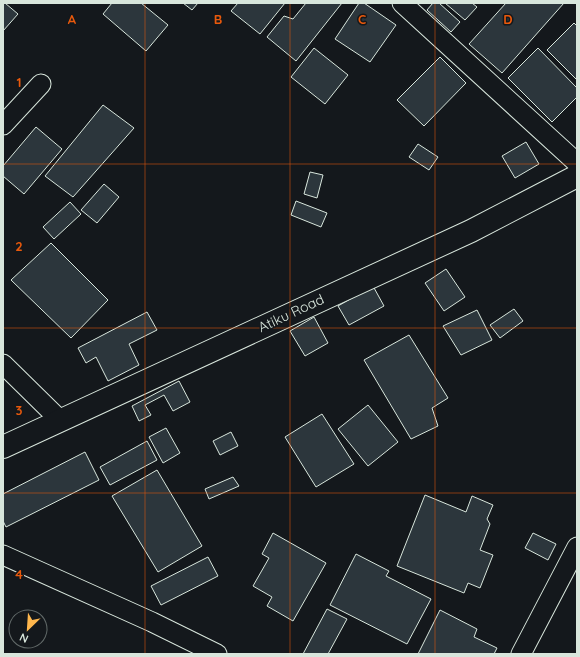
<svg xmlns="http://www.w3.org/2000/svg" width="580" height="657" font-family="Quicksand,sans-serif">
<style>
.building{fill:#2c363c;stroke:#d8e6dc}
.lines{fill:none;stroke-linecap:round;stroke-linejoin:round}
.street-casing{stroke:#d8e6dc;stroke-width:21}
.secondary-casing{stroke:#d8e6dc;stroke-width:24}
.street{stroke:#14181c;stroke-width:19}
.secondary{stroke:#14181c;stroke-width:22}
.grid{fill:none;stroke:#e8590c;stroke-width:1;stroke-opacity:0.55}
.labels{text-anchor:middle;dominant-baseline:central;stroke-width:3;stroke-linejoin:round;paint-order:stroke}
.street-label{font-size:14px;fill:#d8e6dc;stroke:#14181c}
.grid-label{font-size:13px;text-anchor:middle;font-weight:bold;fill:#e8590c;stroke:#14181c;stroke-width:3;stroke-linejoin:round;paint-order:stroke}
</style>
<rect width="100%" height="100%" fill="#14181c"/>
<path class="building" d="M3,3H5L18,14L3,31Z
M112,3H141L168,25L146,51L103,14Z
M183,3H198L192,10Z
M238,3H285L260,34L231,11Z
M306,3H342L296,61L267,37L284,16L293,19Z
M359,3H364L396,25L370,62L335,39Z
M433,3H439L460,22L451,32L427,10Z
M445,3H472L477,7L465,20Z
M506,3H564L502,73L469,44Z
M574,23L577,26V80L547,50Z
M314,48L348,75L325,104L291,77Z
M538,48L577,88V97L552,122L508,78Z
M440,57L466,83L424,126L397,100Z
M103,105L134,128L73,197L45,176Z
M36,127L62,149L24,194L3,176V166Z
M526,142L539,164L515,178L502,156Z
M418,144L438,157L429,170L409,157Z
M310,172L323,175L317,198L304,194Z
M104,184L119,197L97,223L81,210Z
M296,201L327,213L321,227L291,215Z
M70,202L81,214L54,239L43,227Z
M51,243L108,300L71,338L11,280Z
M446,269L465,297L444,311L425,283Z
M373,286L384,306L349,325L338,306Z
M514,309L523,321L500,338L490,325Z
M477,310L492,340L461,355L443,326Z
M147,312L157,330L129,344L139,365L108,381L96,357L86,363L78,348Z
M314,317L328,343L305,356L290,331Z
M409,335L448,398L432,408L438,426L411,439L364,360Z
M179,381L190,402L173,411L164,395L145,405L151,415L139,421L132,406Z
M368,405L398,442L368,466L338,429Z
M322,414L354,464L316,487L285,437Z
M166,428L180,453L163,463L149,437Z
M231,432L238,446L220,455L213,441Z
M147,441L157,460L110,485L100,467Z
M85,452L99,480L6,527L3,521V494Z
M157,470L202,546L158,572L112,496Z
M233,477L239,486L209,499L205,489Z
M425,495L466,512L472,496L493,505L487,519L490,524L480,550L493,555L480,588L468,583L464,593L397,566Z
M273,533L326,563L293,621L267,606L272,597L253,586L269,558L262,554Z
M533,533L556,544L548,560L525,548Z
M356,554L389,571L386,576L431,599L407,644L330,605Z
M208,557L218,576L161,605L151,586Z
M327,609L347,619L328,654H303Z
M440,610L477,629L474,637L497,648L494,654H418Z"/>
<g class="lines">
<g class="street-casing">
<path id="street" d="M402,3L577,163
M3,125L41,84
M3,364L60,420
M3,555L152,622L217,654
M521,654L577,547"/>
</g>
<g class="secondary-casing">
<path id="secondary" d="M3,447L471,231L577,176"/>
</g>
<use href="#street" class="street"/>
<use href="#secondary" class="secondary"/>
</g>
<path class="grid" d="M145,3V654M290,3V654M435,3V654M3,164H577M3,328H577M3,493H577"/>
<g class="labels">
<g class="street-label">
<text transform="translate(291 313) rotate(-25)">Atiku Road</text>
</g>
</g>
<g class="grid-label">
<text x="72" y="24">A</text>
<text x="218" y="24">B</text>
<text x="362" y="24">C</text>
<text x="508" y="24">D</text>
<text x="19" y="87">1</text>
<text x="19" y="251">2</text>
<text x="19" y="415">3</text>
<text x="19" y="579">4</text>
</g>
<rect width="580" height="657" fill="none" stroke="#d8e6dc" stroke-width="8"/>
<g transform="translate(28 629) rotate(205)"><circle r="19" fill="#14181c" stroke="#626a69"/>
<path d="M0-3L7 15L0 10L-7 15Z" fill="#ffb74d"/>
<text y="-6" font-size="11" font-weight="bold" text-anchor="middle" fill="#d8e6dc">N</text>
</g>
</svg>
